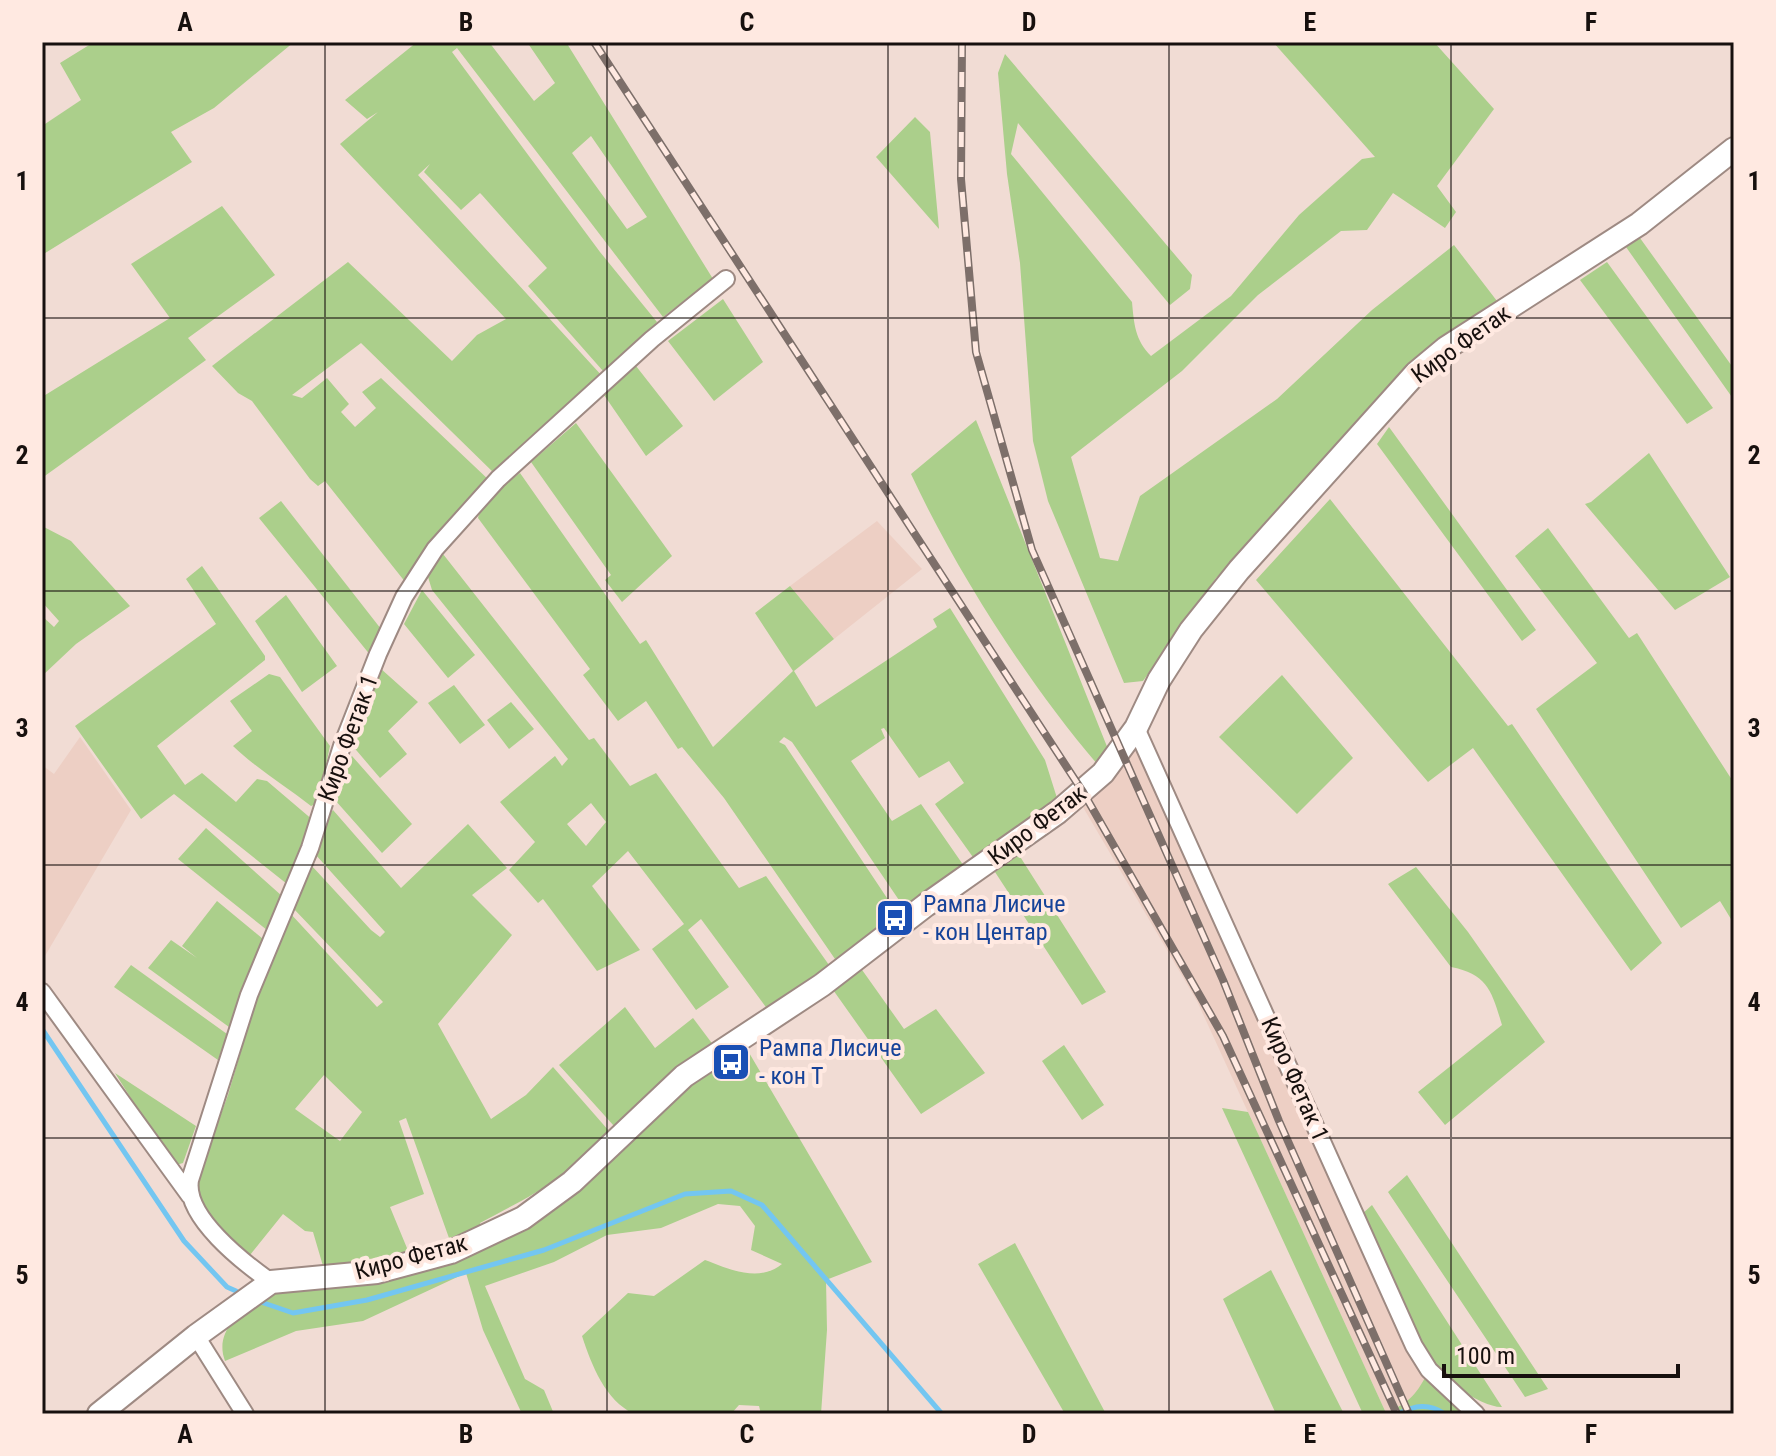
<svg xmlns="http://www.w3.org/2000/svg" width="1776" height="1456" font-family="'Roboto Condensed',sans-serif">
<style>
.built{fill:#edcfc4}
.green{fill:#abcf8b;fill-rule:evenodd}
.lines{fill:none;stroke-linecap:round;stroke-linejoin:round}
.stream{stroke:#73c6f1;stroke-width:5}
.minor-casing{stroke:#9e8a83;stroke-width:20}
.secondary-casing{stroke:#9e8a83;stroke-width:26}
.minor{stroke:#fff;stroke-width:16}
.secondary{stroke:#fff;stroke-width:22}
.rail-casing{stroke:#7d6f6a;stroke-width:8}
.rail{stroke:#ffe9e1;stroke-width:5;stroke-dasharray:15;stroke-linecap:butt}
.grid{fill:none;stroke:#17100e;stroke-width:2;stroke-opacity:0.55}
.labels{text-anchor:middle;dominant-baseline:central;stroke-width:8;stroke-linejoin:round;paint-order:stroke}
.street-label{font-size:24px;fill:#17100e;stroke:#ffe9e1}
.transit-label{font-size:24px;fill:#164399;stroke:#ffe9e1;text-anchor:start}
.neatline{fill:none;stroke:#17100e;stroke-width:3}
.grid-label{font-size:26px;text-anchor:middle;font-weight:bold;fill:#17100e}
</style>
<rect width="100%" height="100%" fill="#f1dcd4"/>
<path class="built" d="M877,521L922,569L834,639L790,586Z
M80,737L131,810L42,961V765L54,774Z
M1138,744L1429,1370L1417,1396L1386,1413L1197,1001L1077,797Z"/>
<path class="green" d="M94,42H294L214,108L171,132L192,162L42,255V126L81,100L60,63Z
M417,42H489L534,101L555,83L527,42H566L718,287L704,297L698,290L663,317L457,48L452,52L600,252L657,322C643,338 625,368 603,371L528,286L547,268L482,195L480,193L461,210L424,172L430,164L418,175L603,377L497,476L361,343L292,395L302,398L327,378L349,404L341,412L355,427L376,408L362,392L381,378L491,482L406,583L325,481L318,486L310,479L252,401L238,393L212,366L348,262L452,361L477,335L506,319L340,144L378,112L367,119L345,100ZM591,136L647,217L627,229L572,153Z
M1273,42H1434L1494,109L1437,186L1456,212L1445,228L1393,193L1367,230L1341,231L1258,295L1182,371L1071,457L1100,558L1118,561L1140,496L1277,399L1372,310L1454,245L1497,301L1439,340L1382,392L1284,508L1216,578L1143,681L1124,683L1048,501L1033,441L1020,263L1007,174L998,73L1005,54L1192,275L1190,289L1170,305L1018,123L1011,154L1132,302C1134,324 1135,340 1151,356L1231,296L1299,215L1362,159L1375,157Z
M915,117L930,132L939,229L876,157Z
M222,206L275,275L188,338L206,360L42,478V397L170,318L131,264Z
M1640,238L1734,369V400L1626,247Z
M1607,262L1713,408L1687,424L1580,280Z
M723,299L763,362L714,401L668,341Z
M636,366L683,426L646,456L604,395Z
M976,420L1110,754L1098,765C1028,683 956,571 911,474Z
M576,423L672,556L622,602L605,580L611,575L531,462Z
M1389,427L1536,630L1522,641L1377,444Z
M1649,453L1730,577L1675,610L1585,504L1591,502Z
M520,473L640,644L646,640L713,747L793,671L755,613L790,586L834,639L794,671L816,707L937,627L933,619L950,608L1045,760L1057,798L975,860L935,804L964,783L949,761L919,778L884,728L881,729L885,738L851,761L892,821L921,804L966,869L905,909L792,742L784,737L779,742L785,745L897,913L858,946L835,959L724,798L682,747L678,749L646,701L618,721L583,675L590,669L478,518C482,499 506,484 520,473Z
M1330,499L1508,726L1512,724L1662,943L1631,971L1473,748L1428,782L1256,580Z
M281,501L381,629L371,656L259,518Z
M42,526L71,541L130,606L76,644L42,676V616L54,627L59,621L42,602Z
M1548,528L1629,638L1637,633L1734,783V887L1730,892L1734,889V924L1720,901L1681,928L1536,709L1597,663L1515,556Z
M443,554L589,740L594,738L630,786L656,773L739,888L766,876L829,965L768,1010L701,919L688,930L729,987L696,1010L652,949L684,924L628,851L592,886L640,950L597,971L543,899L538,903L509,870L535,842L500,802L555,756L562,766L568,759L432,590L428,577ZM591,803L606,822L586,846L567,824Z
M202,566L265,656V660L157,746L185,785L202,773L236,802L257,779L267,781L314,821L287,884L174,794L141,819L75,726L216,624L186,579Z
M422,590L475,655L448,678L404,624Z
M286,595L337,666L302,692L255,621Z
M380,668L418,702L388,731L407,754L380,778L351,744Z
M269,674L280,677L330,746L318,803L311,806C284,785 257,769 233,746L252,731L230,701Z
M1282,675L1353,758L1297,814L1219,737Z
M454,685L485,725L460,744L428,703Z
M511,702L534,729L509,749L487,720Z
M352,756L412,824L382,853L335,800L343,767Z
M333,810L401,888L468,824L507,868L472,895L512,935L438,1024L491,1119L526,1095L553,1067L609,1131C566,1180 536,1193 480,1223L481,1227L449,1238L406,1118L399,1121L424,1194L390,1207L409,1253L323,1266L313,1232L305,1231L283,1214L250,1255C228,1237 198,1214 195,1184L228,1095L264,973L289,912L377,1007L383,1002L292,907L311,865L371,930L380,937L385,932L315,854L325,821ZM324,1075L362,1112L340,1141L295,1109Z
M206,828L282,896L267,930L178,859Z
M1019,855L1106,992L1082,1005L995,872Z
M1416,867L1468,932L1545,1042L1445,1125L1418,1092L1502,1025C1492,992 1488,974 1451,967L1388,884Z
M217,901L263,939L229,1027L148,968L171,940L197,958L182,946Z
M131,965L227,1034L218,1060L114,987Z
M860,967L904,1029L936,1009L985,1073L921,1114L831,987Z
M625,1007L655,1048L693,1018L714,1046L674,1072L614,1126L559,1065Z
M741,1039L872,1262L826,1280L827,1330L821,1414H761L759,1406L739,1405L731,1414H634C605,1400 592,1366 582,1336L628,1293L654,1296L705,1260C729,1269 759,1283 782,1264L751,1250L755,1226L740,1206L718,1204L661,1228L607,1235L554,1262L485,1286L525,1379L544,1390L554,1414H522L483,1330L466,1273L363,1321L296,1331L225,1361C213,1329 245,1309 266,1289L355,1283L523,1218Z
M1064,1045L1104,1105L1082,1120L1042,1061Z
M115,1073L196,1126L183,1163L176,1165L168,1157Z
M1222,1108L1248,1112L1386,1413C1410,1402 1417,1394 1429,1370L1476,1414H1363Z
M1407,1175L1548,1389L1525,1397L1388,1192Z
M1372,1205L1502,1407C1482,1408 1435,1375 1425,1358C1400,1314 1383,1261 1362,1214Z
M1015,1243L1106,1414H1065L978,1264Z
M1271,1270L1344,1414H1276L1223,1299Z"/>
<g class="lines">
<path class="stream" d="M42,1029L184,1241L227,1287L236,1291
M258,1301L293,1313L367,1300L544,1250L685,1194L731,1191L762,1205L942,1414
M1398,1414C1415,1405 1429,1403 1445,1414"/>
<g class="minor-casing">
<path id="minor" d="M1136,728L1414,1346L1429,1370L1476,1414
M42,992L190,1196
M271,1282C244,1263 184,1217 190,1180L249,995L310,848L342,746L378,654L404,597L435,549L498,479L652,339L726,279
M196,1336L245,1414"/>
</g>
<g class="secondary-casing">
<path id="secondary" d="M99,1414L196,1336L271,1282L377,1272L451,1252L523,1218L572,1182L684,1076L822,985L926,905L1058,812L1103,773L1136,728L1159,680L1191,630L1239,570L1416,373L1446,348L1639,224L1734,149"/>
</g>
<use href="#minor" class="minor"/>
<use href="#secondary" class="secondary"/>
<g class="rail-casing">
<path id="rail" d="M594,42L1083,792L1223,1036L1397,1414
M962,42L961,179L976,352L1032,550L1223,980L1279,1121L1409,1414"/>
</g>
<use href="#rail" class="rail"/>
</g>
<path class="grid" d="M325,42V1414M607,42V1414M888,42V1414M1169,42V1414M1451,42V1414M42,318H1734M42,591H1734M42,865H1734M42,1138H1734"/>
<defs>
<g id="bus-square" transform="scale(2)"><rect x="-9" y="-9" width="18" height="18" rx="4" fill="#1a4fb4" stroke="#ffe9e1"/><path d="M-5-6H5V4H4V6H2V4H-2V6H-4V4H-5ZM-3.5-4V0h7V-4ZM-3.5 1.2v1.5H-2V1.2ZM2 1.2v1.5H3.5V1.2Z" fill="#fff"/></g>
</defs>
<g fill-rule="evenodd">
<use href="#bus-square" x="895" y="918"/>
<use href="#bus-square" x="731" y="1062"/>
</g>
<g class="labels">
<g class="street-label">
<text transform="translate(1461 344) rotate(-36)">Киро Фетак</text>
<text transform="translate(348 738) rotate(-70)">Киро Фетак 1</text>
<text transform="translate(1037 825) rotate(-37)">Киро Фетак</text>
<text transform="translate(1295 1079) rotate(66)">Киро Фетак 1</text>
<text transform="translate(411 1257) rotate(-15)">Киро Фетак</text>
</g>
<g class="transit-label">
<text x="923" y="904">Рампа Лисиче<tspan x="923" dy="28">- кон Центар</tspan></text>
<text x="759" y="1048">Рампа Лисиче<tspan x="759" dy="28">- кон Т</tspan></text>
</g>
</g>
<rect width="1776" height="1456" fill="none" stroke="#ffe9e1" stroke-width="88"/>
<path d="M1444 1364v12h234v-12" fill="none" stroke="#17100e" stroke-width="4"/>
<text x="1456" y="1364" font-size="24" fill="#17100e" stroke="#ffe9e1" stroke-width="6" paint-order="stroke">100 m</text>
<rect x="44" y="44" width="1688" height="1368" class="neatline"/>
<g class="grid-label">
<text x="185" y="31">A</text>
<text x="466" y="31">B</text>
<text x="747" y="31">C</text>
<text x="1029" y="31">D</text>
<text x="1310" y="31">E</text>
<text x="1591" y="31">F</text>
<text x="22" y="190">1</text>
<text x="1754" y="190">1</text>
<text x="22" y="464">2</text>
<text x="1754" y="464">2</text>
<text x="22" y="737">3</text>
<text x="1754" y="737">3</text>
<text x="22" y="1011">4</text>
<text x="1754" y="1011">4</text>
<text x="22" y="1284">5</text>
<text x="1754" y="1284">5</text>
<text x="185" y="1443">A</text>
<text x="466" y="1443">B</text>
<text x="747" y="1443">C</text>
<text x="1029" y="1443">D</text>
<text x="1310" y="1443">E</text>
<text x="1591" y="1443">F</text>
</g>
</svg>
